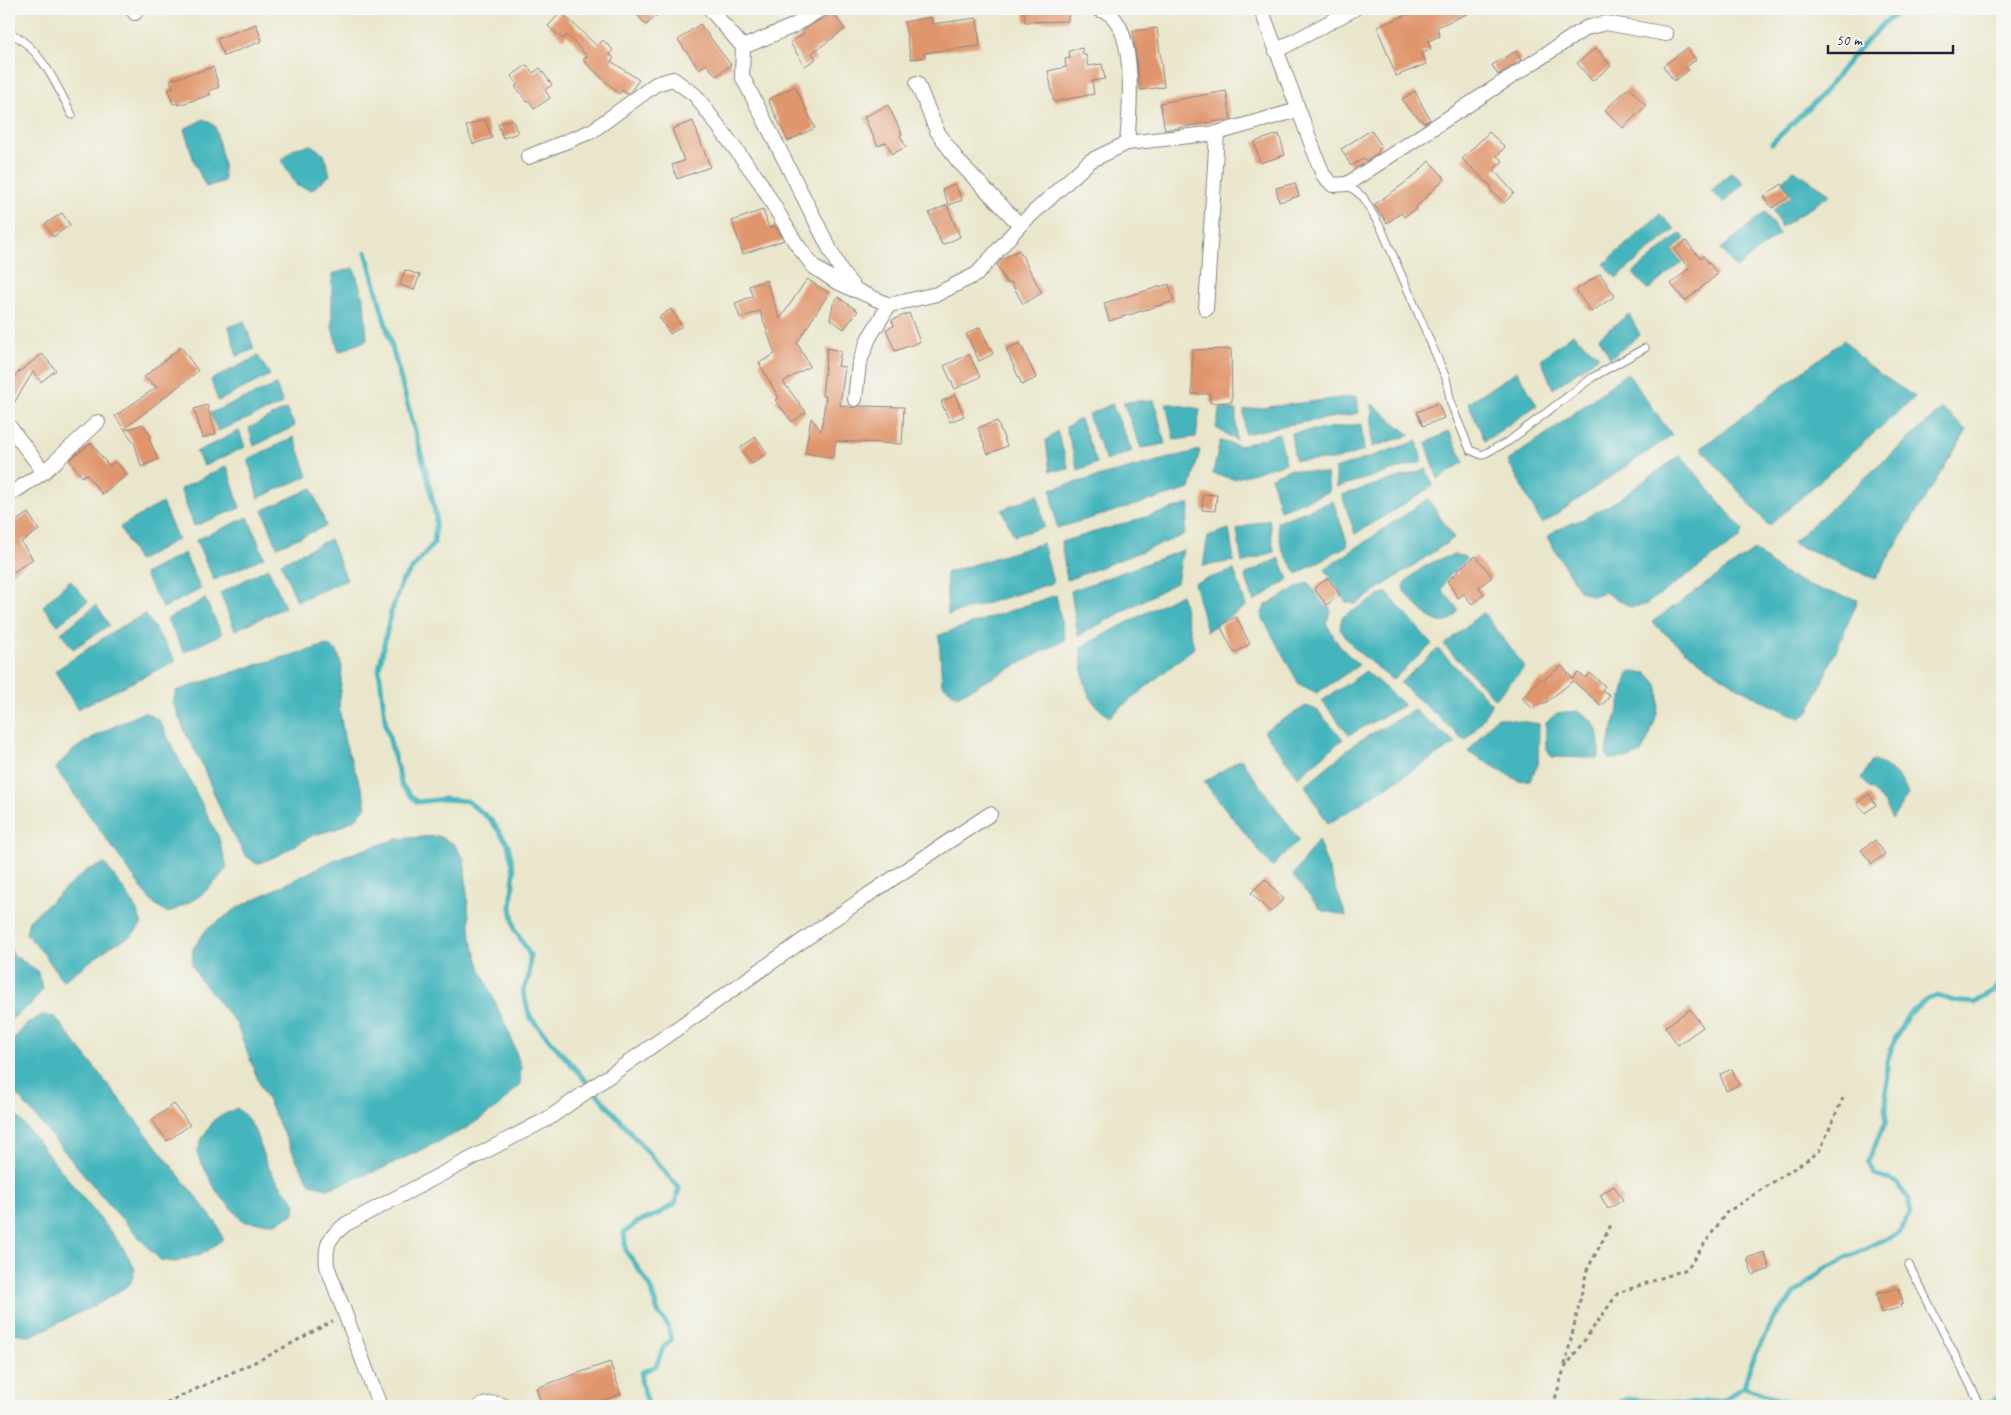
<svg xmlns="http://www.w3.org/2000/svg" width="2011" height="1415" font-family="Caveat,sans-serif">
<style>
.water{fill:#45b5bd;stroke:#346c7c}
.lines{fill:none;stroke-linecap:round;stroke-linejoin:round}
.stream{stroke:#45b5bd;stroke-width:5}
.building{fill:#e0956c}
.service-casing{stroke:#868483;stroke-width:9}
.minor-casing{stroke:#868483;stroke-width:16}
.path{stroke:#868483;stroke-width:3;stroke-dasharray:4 4;stroke-linecap:butt}
.service{stroke:#fff;stroke-width:7}
.minor{stroke:#fff;stroke-width:14}
</style>
<rect width="100%" height="100%" fill="#f6f6f2"/>
<filter id="ink" filterUnits="userSpaceOnUse"><feTurbulence type="fractalNoise" baseFrequency=".02" numOctaves="2"/><feDisplacementMap in="SourceGraphic" scale="10" xChannelSelector="R" yChannelSelector="G"/><feConvolveMatrix kernelMatrix="1 2 1 2 8 2 1 2 1" color-interpolation-filters="sRGB"/></filter>
<filter id="wash" filterUnits="userSpaceOnUse"><feTurbulence type="fractalNoise" baseFrequency=".0096" numOctaves="4" result="noise"/><feDisplacementMap in="SourceGraphic" scale="20" xChannelSelector="R" yChannelSelector="G"/><feGaussianBlur stdDeviation="1.12" result="paint"/><feColorMatrix in="noise" values="0 0 0 0 0 0 0 0 0 0 0 0 0 0 0 0 0 1.4 0 .05"/><feComposite in="paint" operator="in"/></filter>
<g filter="url(#wash)">
<rect width="100%" height="100%" fill="#eae6cb"/>
<path class="water" d="M204,119L215,126L223,161L224,181L206,187L195,164L184,129Z
M311,145L324,154L330,175L312,190L297,186L281,160L295,148Z
M1794,170L1831,194L1781,227L1773,210L1792,196L1782,181Z
M1731,172L1744,183L1723,203L1711,191Z
M1765,212L1779,234L1736,268L1721,249Z
M1660,214L1675,229L1616,278L1604,264Z
M1681,233L1685,239L1672,250L1682,262L1648,290L1633,273Z
M354,268L364,301L367,340L339,352L332,328V274Z
M1629,314L1640,335L1610,358L1599,337Z
M244,321L254,349L237,356L229,327Z
M1573,334L1599,356L1553,389L1541,359Z
M1844,340L1869,367L1915,397L1769,526L1701,448Z
M258,356L270,375L218,401L211,380Z
M1517,371L1537,405L1485,441L1468,403Z
M1627,373L1672,435L1542,524L1508,461L1556,427Z
M276,385L283,404L218,431L210,413Z
M1357,396L1359,413L1282,426L1245,434L1244,410Z
M1154,400L1165,444L1141,448L1123,402Z
M1166,403L1200,409L1196,437L1174,440Z
M1112,404L1132,451L1106,461L1088,415Z
M1372,404L1410,435L1372,447Z
M1220,408L1236,410V440L1216,428Z
M286,409L295,426L254,446L249,428Z
M1942,409L1967,430L1875,579L1792,543Z
M1080,419L1097,463L1078,470L1066,427Z
M1361,424L1364,451L1334,460H1295L1291,433Z
M239,431L245,447L204,466L196,452Z
M1057,431L1069,469L1050,471L1046,440Z
M1449,431L1464,462L1438,479L1426,443Z
M1279,434L1286,463L1234,479L1213,474L1220,441L1240,446Z
M294,437L308,476L258,498L248,459Z
M1417,441L1422,462L1337,487L1335,469Z
M1200,450L1190,489L1057,528L1051,489Z
M1680,455L1743,530L1740,538L1645,605L1631,607L1604,592L1592,596L1579,590L1547,537L1556,530L1583,519L1618,500Z
M227,466L240,508L194,526L180,489Z
M1290,469L1327,474L1329,492L1280,510L1271,477Z
M1426,469L1433,486L1355,534L1342,495Z
M312,488L326,526L277,547L263,510Z
M1038,494L1044,527L1014,536L1002,510Z
M1428,499L1454,538L1356,604L1346,602L1325,569Z
M1333,501L1348,545L1297,574L1282,550L1277,522Z
M162,503L178,539L138,561L120,527Z
M1190,504L1184,535L1067,580L1061,542Z
M248,517L264,557L214,580L196,540Z
M1269,519L1274,552L1242,563L1237,529Z
M1229,529L1234,561L1203,566L1208,536Z
M330,539L347,580L297,601L281,563Z
M1043,543L1053,583L948,615L946,573Z
M1183,550L1177,582L1078,636L1071,591Z
M1754,550L1781,572L1811,587L1858,600L1809,712L1800,718C1742,694 1698,663 1652,622Z
M184,553L201,589L163,608L144,574Z
M1455,555L1463,556L1467,559L1446,579L1442,590L1458,609C1444,642 1417,605 1404,591L1403,586C1413,571 1436,558 1455,555Z
M1279,558L1289,579L1254,602L1245,575Z
M268,568L285,607L235,630L220,593Z
M1234,570L1246,606L1207,631L1194,583Z
M70,580L88,601L58,625L43,606Z
M1308,582L1325,607H1329L1331,612L1326,623L1340,647L1359,665L1317,693L1299,684L1261,615L1266,605Z
M1386,592L1432,644L1392,680L1356,650L1340,629L1342,617Z
M1181,594L1194,648L1109,717C1082,697 1083,678 1081,647Z
M1056,595L1065,640L957,696L942,684L939,635Z
M205,599L222,634L184,652L167,619Z
M96,605L109,625L73,649L61,633Z
M1483,612L1525,667L1495,699L1444,645Z
M145,614L176,661L77,709L55,671L115,630Z
M327,645L337,651L342,667L339,707L345,743L363,792L366,807L357,818L336,829L313,835L279,855L257,864L245,855L226,822L200,760L186,734L173,703L176,691L249,667Z
M1438,649L1492,704L1475,730L1465,741L1400,683Z
M1366,671L1404,705L1349,735L1322,701Z
M1629,672L1647,673C1650,677 1655,681 1657,685C1664,704 1650,737 1641,753L1629,758L1608,759L1606,752Z
M1306,706L1317,710L1343,739L1298,777L1264,731Z
M1414,710L1456,743L1328,824L1305,785L1357,742Z
M1577,711C1600,721 1599,735 1599,758L1552,757L1546,747V723L1557,713Z
M144,712L159,720L218,836L227,867C209,892 196,900 168,913L151,901L56,769C72,743 116,726 144,712Z
M1496,717L1539,724L1538,765L1530,780L1519,781L1468,752Z
M1241,759L1299,840L1272,867L1204,782Z
M1873,760C1889,768 1902,776 1908,794L1892,820L1885,804L1861,778Z
M438,836L454,844L464,859L471,938L482,973L510,1035L521,1067L520,1084L498,1107L465,1129L381,1169L328,1189L310,1183L297,1161L260,1085L236,1023L199,978L192,965L193,949L206,930L239,907L338,858L397,839Z
M1318,840L1346,916L1321,910L1293,876Z
M105,864L134,904L142,924L131,936L111,946L63,981L44,954L26,934L29,920L87,870Z
M9,947L15,956L37,971L43,989L31,1004L9,1021Z
M42,1015L55,1017L217,1224L223,1239L205,1253L175,1262L160,1260L111,1207L9,1085V1044L27,1024Z
M9,1106L122,1246L135,1269L130,1284L100,1303L31,1336L9,1332Z
M237,1108C258,1126 256,1139 266,1162C272,1177 286,1191 296,1203L294,1214L275,1223L244,1222L217,1192L197,1154L202,1138L215,1119Z"/>
<g class="lines">
<path class="stream" d="M1772,143L1821,96L1851,58L1885,22L1903,9
M366,252L428,479L436,517L434,543L402,581L390,616L379,669L386,726L402,786L417,802L444,799L467,801L490,819L508,844L514,871L511,908L515,930L530,955L529,976L523,992L530,1017L679,1188L675,1204L656,1215L637,1222L624,1233L626,1251L650,1286L658,1312L668,1326L671,1340L663,1348L656,1366L642,1372L641,1381L649,1406
M1744,1387L1777,1399L1806,1406
M1611,1406L1627,1399L1687,1404L1723,1400L1744,1387L1750,1366L1773,1319L1797,1292L1824,1269L1899,1232L1910,1214L1909,1199L1895,1182L1874,1174L1868,1161L1886,1121L1887,1061L1895,1039L1908,1015L1926,1000L1938,996L1953,1001L1974,1003L1993,992L2002,978
M1982,1406L2002,1395"/>
</g>
<g id="blocks">
<path class="building" d="M632,9H664L646,25Z
M830,9L845,29L812,53L816,59L805,66L790,43L804,34L802,31L826,16Z
M1024,9H1068V21L1025,22Z
M1429,9H1478L1437,27L1440,36L1428,41L1431,50L1422,53L1426,64L1396,76L1377,27L1416,11L1417,13Z
M561,12L597,46L603,40L613,50L609,54L614,58L611,61L639,80L631,91L627,94L622,90L619,94L583,60L587,56L567,35L563,39L548,26Z
M931,17L932,24L977,18L980,46L924,53L925,57L911,59L904,22Z
M256,24L262,41L224,56L217,39Z
M700,24L731,65L716,76L706,64L699,69L678,40Z
M1157,28L1164,87L1140,90L1133,31Z
M1082,48L1083,55H1086L1088,66L1102,64L1105,79L1092,81L1094,94L1054,102L1048,71L1066,67L1065,59L1070,58L1069,51Z
M1596,48L1611,66L1592,81L1577,63Z
M1687,48L1696,60L1686,67L1689,70L1674,81L1663,66Z
M1516,51L1521,60L1498,75L1492,65Z
M527,65L533,73L540,68L552,85L545,90L550,98L534,109L529,100L527,102L515,86L518,85L511,76Z
M213,67L219,87L209,91L210,95L178,105V103L173,104L168,90L173,88L170,80Z
M795,86L815,128L788,141L768,100Z
M1629,87L1646,106L1623,128L1605,110Z
M1226,91L1231,119L1165,130L1160,103Z
M1415,91L1430,120L1424,123L1407,107L1402,99Z
M888,105L902,134L900,135L906,147L892,154L886,142L878,146L864,117Z
M485,119L492,138L473,144L466,126Z
M512,119L518,133L503,138L498,124Z
M693,121L710,167L677,179L672,165L684,161L672,129Z
M1371,130L1382,147L1378,150L1379,152L1366,161L1364,158L1351,166L1341,149Z
M1489,132L1505,147L1497,156L1503,161L1494,170L1514,193L1504,203L1490,189L1492,187L1462,159Z
M1279,134L1285,155L1260,163L1254,142Z
M1429,161L1445,178L1416,207L1417,208L1404,217L1401,213L1387,223L1374,205L1413,177Z
M1295,183L1299,196L1279,202L1276,188Z
M955,184L962,200L949,205L942,189Z
M1782,184L1790,196L1772,208L1764,196Z
M947,205L960,237L942,245L929,213Z
M763,210L769,228L775,226L784,240L743,254L732,221Z
M62,213L70,225L53,237L45,224Z
M1686,241L1700,258L1703,256L1718,274L1685,301L1671,284L1689,268L1674,250Z
M1019,250L1042,293L1023,304L1011,282L1007,284L997,265L1001,260Z
M405,270L420,275L414,290L400,285Z
M1600,274L1615,296L1591,312L1576,290Z
M807,279L829,293L797,343L810,366L783,382L806,412L792,422L775,400L779,398L759,363L775,354L760,311L740,318L735,303L753,296L749,286L766,280L780,319Z
M1169,284L1174,301L1109,321L1104,303Z
M838,297L858,311L844,329L830,319L833,304Z
M671,309L682,326L670,334L659,317Z
M909,313L920,342L895,351L886,329L894,326L892,320Z
M980,327L993,354L979,361L966,334Z
M1020,343L1036,378L1022,385L1006,349Z
M181,347L198,371L124,429L115,416L157,387L144,377Z
M827,348L841,351L838,366L845,367L840,405L854,408L860,406L904,407L902,444L836,441L833,458L805,453L811,418L821,431L826,396H822Z
M1231,349L1232,402L1210,403V394H1192V350Z
M42,354L56,370L41,382L33,372L9,411V385L15,375Z
M969,354L980,377L955,389L944,366Z
M955,395L964,416L950,422L941,402Z
M1438,403L1444,418L1423,426L1417,412Z
M207,405L216,434L203,438L194,409Z
M997,421L1007,446L988,454L978,428Z
M143,424L151,436L149,438L158,459L141,467L135,444L125,430Z
M756,437L767,453L752,464L740,448Z
M91,443L109,466L116,461L127,475L102,494L86,474L82,477L69,460Z
M1203,494L1217,495L1215,511L1202,510Z
M28,513L39,530L21,542L33,559L9,575V523L10,525Z
M1476,556L1492,577L1479,587L1484,594L1472,604L1464,594L1458,598L1447,581L1458,572L1457,570Z
M1328,578L1340,595L1326,605L1314,588Z
M1236,617L1250,644L1234,653L1220,625Z
M1562,666L1573,679L1578,673L1586,678L1590,673L1605,686L1602,690L1610,695L1602,706L1573,681L1544,704L1543,702L1533,709L1522,698L1541,678L1543,680Z
M1869,794L1876,805L1865,813L1857,803Z
M1875,840L1885,854L1872,864L1861,850Z
M1265,879L1284,899L1270,912L1251,893Z
M1690,1009L1703,1027L1678,1045L1665,1027Z
M1732,1069L1739,1085L1726,1091L1720,1074Z
M174,1104L190,1125L167,1141L152,1120Z
M1614,1186L1623,1200L1608,1209L1600,1195Z
M1764,1252L1770,1269L1753,1275L1747,1258Z
M1899,1288L1903,1303L1900,1304L1901,1307L1881,1313L1876,1294Z
M610,1362L621,1394L586,1406H542L536,1388Z"/>
</g>
</g>
<g filter="url(#ink)">
<use href="#blocks" fill-opacity="0" stroke="#868483" stroke-width="1"/>
<g class="lines">
<g class="service-casing">
<path id="service" d="M9,32C41,48 56,84 72,115
M1347,184L1363,197L1382,230L1446,378L1451,404L1470,450L1482,455L1509,441L1593,377L1645,348
M1909,1265L1981,1406"/>
</g>
<g class="minor-casing">
<path id="minor" d="M132,9L135,13
M710,9L743,47L742,76L842,273L856,290L889,305L937,294L977,274L1020,225L1090,161L1127,143C1130,112 1136,39 1112,16C1109,12 1102,11 1098,9
M1261,9L1323,175L1333,185L1347,184L1586,28L1606,23L1666,34
M743,47L793,26L821,9
M1276,51L1354,9
M917,83L937,131L958,161L1020,225
M1127,143L1217,133L1298,110
M528,157L592,131L656,84L673,79L695,95L760,182L795,242L814,267L835,281L854,290
M1206,309L1217,133
M855,399L859,364L869,338L889,305
M9,426L44,472L9,495
M44,472L98,422
M380,1406L327,1266C325,1244 328,1238 346,1224L549,1118L868,895L990,814
M480,1406C489,1403 496,1402 505,1406"/>
</g>
<path class="path" d="M1565,1365L1587,1270L1611,1225
M159,1406L270,1355L333,1321
M1553,1406L1564,1369L1618,1293L1687,1269L1726,1213L1819,1152L1843,1098"/>
<use href="#service" class="service"/>
<use href="#minor" class="minor"/>
</g>
</g>
<rect width="2011" height="1415" fill="none" stroke="#f6f6f2" stroke-width="30"/>
<path d="M1828 45v8h125v-8" fill="none" stroke="#22223b" stroke-width="2.5"/>
<text x="1836" y="45" font-size="15" fill="#22223b" stroke="#f6f6f2" stroke-width="4" paint-order="stroke">50 m</text>
</svg>
